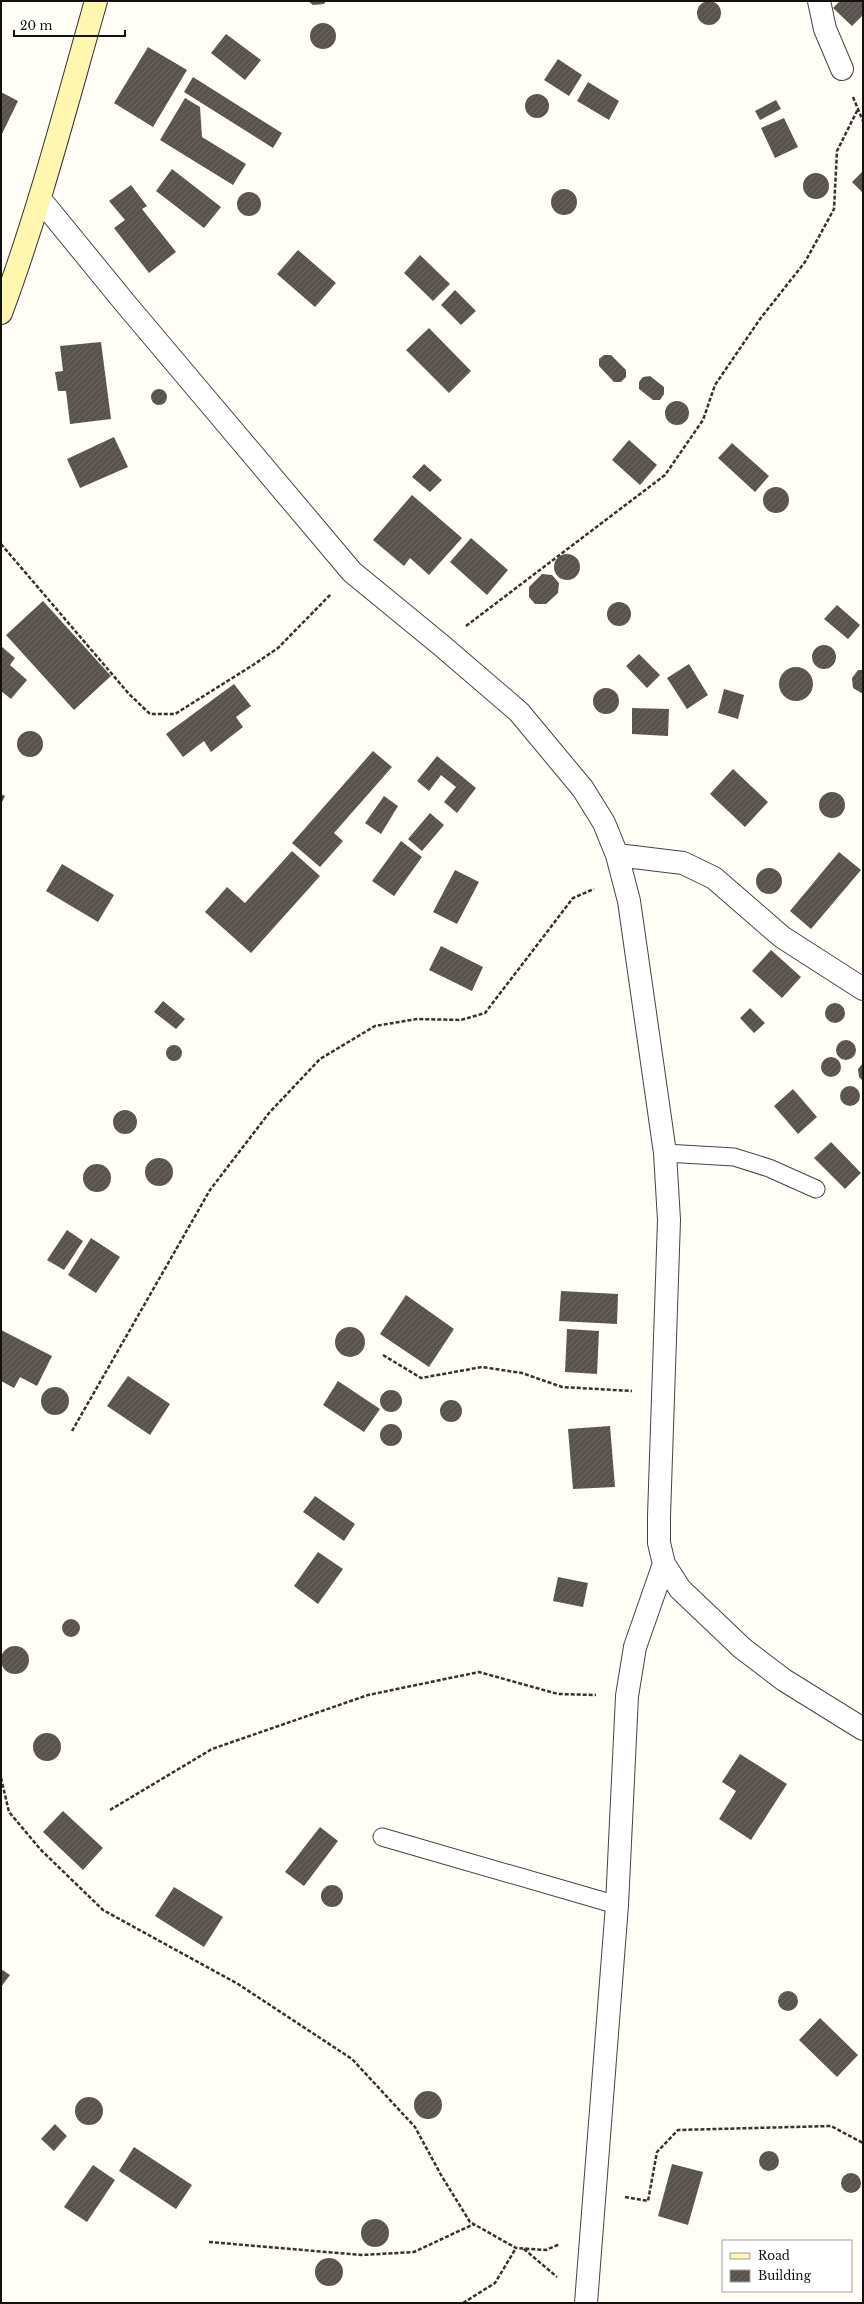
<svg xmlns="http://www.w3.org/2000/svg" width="864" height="2304" font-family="'Libre Baskerville',serif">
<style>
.building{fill:url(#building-hatch)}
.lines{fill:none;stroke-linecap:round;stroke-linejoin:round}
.lane-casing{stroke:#444;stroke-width:19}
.street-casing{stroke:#444;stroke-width:24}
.secondary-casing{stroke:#333;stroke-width:24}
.path{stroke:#333;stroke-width:2.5;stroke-dasharray:4 2;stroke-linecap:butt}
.lane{stroke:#fff;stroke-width:17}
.street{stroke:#fff;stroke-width:22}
.secondary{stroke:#fff6b0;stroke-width:22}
</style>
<defs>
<pattern id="building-hatch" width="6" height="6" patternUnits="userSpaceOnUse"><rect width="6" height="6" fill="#5a524d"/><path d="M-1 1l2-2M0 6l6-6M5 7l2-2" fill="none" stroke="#6d6662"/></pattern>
</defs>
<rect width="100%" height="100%" fill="#fffdf5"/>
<path class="building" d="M697 13a12 12 0 1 1 24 0a12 12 0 1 1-24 0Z
M308,1H326L324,4L313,5Z
M840,1H863V15L852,26L833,8Z
M310 36a13 13 0 1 1 26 0a13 13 0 1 1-26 0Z
M226,34L261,60L245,80L211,53Z
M148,47L187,70L153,127L114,103Z
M558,59L582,75L569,96L544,80Z
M193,77L282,133L273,148L184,92Z
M588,82L619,101L609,120L577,101Z
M1,92L18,101L1,136Z
M525 106a12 12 0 1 1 24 0a12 12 0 1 1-24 0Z
M185,98L200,107L202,137L246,164L233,185L160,140Z
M776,100L781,109L760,120L755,111Z
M784,118L798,147L775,158L761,128Z
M172,169L221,207L204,228L156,191Z
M863,171V193L852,182Z
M803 186a13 13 0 1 1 26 0a13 13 0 1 1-26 0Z
M131,185L147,206L142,209L176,252L149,273L114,228L125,220L109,201Z
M551 202a13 13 0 1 1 26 0a13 13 0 1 1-26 0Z
M237 204a12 12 0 1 1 24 0a12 12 0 1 1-24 0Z
M298,250L336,283L315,307L277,274Z
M420,255L450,284L433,301L404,273Z
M455,290L476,311L461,325L441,305Z
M429,328L471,371L449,393L406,350Z
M101,342L111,419L70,424L66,391H58L55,372L63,371L60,346Z
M604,355H611L626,370V377L621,382H614L599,366V359Z
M650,376L664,387V394L660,400H653L639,389V382L643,377Z
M151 397a8 8 0 1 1 16 0a8 8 0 1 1-16 0Z
M665 413a12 12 0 1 1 24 0a12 12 0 1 1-24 0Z
M114,437L128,467L80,488L67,459Z
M629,440L657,465L640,485L612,460Z
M732,443L769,476L755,492L718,458Z
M424,464L442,480L430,492L412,477Z
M763 500a13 13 0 1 1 26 0a13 13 0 1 1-26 0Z
M412,495L462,538L429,575L410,558L404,566L373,540Z
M471,538L508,570L487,595L450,562Z
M554 567a13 13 0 1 1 26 0a13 13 0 1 1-26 0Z
M542,574L552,575L559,583L558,593L546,604H535L529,597V587Z
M43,601L111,676L74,710L6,635Z
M607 614a12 12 0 1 1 24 0a12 12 0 1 1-24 0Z
M837,605L860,625L848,639L824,619Z
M812 657a12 12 0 1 1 24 0a12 12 0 1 1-24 0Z
M1,646L15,658L10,665L27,680L11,699L1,691Z
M639,654L660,675L647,688L626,666Z
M689,664L708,695L687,709L667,678Z
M779 684a17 17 0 1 1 34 0a17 17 0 1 1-34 0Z
M858,670H863V694L853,688L852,678Z
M234,684L251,706L236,717L243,727L211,752L204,741L183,757L166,734Z
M593 701a13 13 0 1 1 26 0a13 13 0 1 1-26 0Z
M724,689L744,695L738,719L718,713Z
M632,708L669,709L668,736L632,734Z
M17 744a13 13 0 1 1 26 0a13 13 0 1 1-26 0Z
M373,751L392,767L334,833L343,841L320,867L292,843Z
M437,756L476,788L457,813L444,802L456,787L441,775L429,791L417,781Z
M733,769L768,802L745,827L710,794Z
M819 805a13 13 0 1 1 26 0a13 13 0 1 1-26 0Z
M1,794L5,796L1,804Z
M384,796L398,806L381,834L365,823Z
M430,813L444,825L422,851L408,839Z
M401,841L422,857L394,896L372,881Z
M292,851L320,876L251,953L205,912L227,887L245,903Z
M839,852L861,870L811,929L790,911Z
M62,864L114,895L98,922L46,891Z
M756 881a13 13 0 1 1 26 0a13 13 0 1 1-26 0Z
M455,870L479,882L457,924L433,912Z
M441,946L483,967L472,991L429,970Z
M771,950L801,977L782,998L752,971Z
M163,1001L185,1019L176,1029L154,1012Z
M825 1013a10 10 0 1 1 20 0a10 10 0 1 1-20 0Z
M750,1008L765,1023L754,1033L740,1018Z
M836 1050a10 10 0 1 1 20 0a10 10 0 1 1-20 0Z
M166 1053a8 8 0 1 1 16 0a8 8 0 1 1-16 0Z
M821 1067a10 10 0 1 1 20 0a10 10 0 1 1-20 0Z
M863,1063V1081L859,1077L858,1069Z
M840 1096a10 10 0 1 1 20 0a10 10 0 1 1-20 0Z
M793,1089L817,1117L798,1134L774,1106Z
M113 1122a12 12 0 1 1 24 0a12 12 0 1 1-24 0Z
M831,1142L861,1173L845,1189L814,1158Z
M145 1172a14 14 0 1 1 28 0a14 14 0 1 1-28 0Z
M83 1178a14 14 0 1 1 28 0a14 14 0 1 1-28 0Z
M67,1230L83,1241L64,1270L47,1260Z
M91,1238L120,1257L96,1293L68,1275Z
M561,1291L618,1294L617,1324L559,1321Z
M406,1295L454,1329L429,1367L380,1334Z
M335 1342a15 15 0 1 1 30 0a15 15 0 1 1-30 0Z
M567,1329L599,1331L597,1374L565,1372Z
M1,1330L52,1356L37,1386L20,1377L14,1388L1,1381Z
M128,1376L170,1404L150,1435L107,1406Z
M338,1381L380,1409L364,1432L323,1405Z
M41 1401a14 14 0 1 1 28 0a14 14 0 1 1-28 0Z
M380 1401a11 11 0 1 1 22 0a11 11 0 1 1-22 0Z
M440 1411a11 11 0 1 1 22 0a11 11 0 1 1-22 0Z
M380 1435a11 11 0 1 1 22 0a11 11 0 1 1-22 0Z
M610,1426L615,1487L573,1489L568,1429Z
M315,1496L355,1524L344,1541L303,1512Z
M318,1552L343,1569L318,1604L294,1586Z
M558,1577L588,1583L583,1607L553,1601Z
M62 1628a9 9 0 1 1 18 0a9 9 0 1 1-18 0Z
M1 1660a14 14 0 1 1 28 0a14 14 0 1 1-28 0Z
M33 1747a14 14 0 1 1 28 0a14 14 0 1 1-28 0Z
M740,1754L787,1784L751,1840L719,1819L736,1791L722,1782Z
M63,1811L103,1848L83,1870L43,1832Z
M320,1827L338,1841L304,1886L285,1872Z
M321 1896a11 11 0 1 1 22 0a11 11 0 1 1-22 0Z
M174,1887L223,1917L204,1947L155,1916Z
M1,1969L10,1975L1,1987Z
M778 2001a10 10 0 1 1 20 0a10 10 0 1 1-20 0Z
M820,2018L858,2055L837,2077L799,2040Z
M414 2105a14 14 0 1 1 28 0a14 14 0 1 1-28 0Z
M75 2111a14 14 0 1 1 28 0a14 14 0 1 1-28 0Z
M55,2124L67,2136L54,2151L41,2139Z
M134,2147L192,2185L176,2209L119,2171Z
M759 2161a10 10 0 1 1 20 0a10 10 0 1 1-20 0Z
M672,2164L703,2172L688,2225L658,2216Z
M93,2165L115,2180L87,2222L64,2207Z
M841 2183a10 10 0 1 1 20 0a10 10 0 1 1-20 0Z
M361 2233a14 14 0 1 1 28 0a14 14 0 1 1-28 0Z
M315 2272a14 14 0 1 1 28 0a14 14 0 1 1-28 0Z"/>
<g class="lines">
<g class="lane-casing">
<path id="lane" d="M665,1153L734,1157L769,1168L816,1189
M382,1837L617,1905"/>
</g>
<g class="street-casing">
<path id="street" d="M819,1L825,29L842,69
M40,199L125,303L352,572L441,645L519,712L583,789L604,823L617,855L629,901L665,1153L669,1220L659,1516V1543L664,1564L680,1589L742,1648L784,1680L863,1729
M617,855L683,863L714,878L782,937L863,989
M586,2303L617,1905L627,1696L635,1647L664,1564"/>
</g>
<g class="secondary-casing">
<path id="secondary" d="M1,313C39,211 66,106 96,1"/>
</g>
<path class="path" d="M853,97L863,121
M1,544L129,694L150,714H175L253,665L278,648L331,594
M466,626L665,475L703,420L715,385L760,319L805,262L834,209L837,151L858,109
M383,1355L421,1378L482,1367L522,1373L562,1387L632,1391
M72,1431L210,1190L269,1113L320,1059L375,1026L417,1019L461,1020L485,1013L573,898L594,889
M1,1778L9,1812L41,1850L103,1910L238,1984L352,2059L415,2127L441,2175L470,2222L516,2248L546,2250L560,2244
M110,1810L212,1749L368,1695L479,1672L558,1694L596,1695
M625,2197L648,2201L657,2152L678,2130L831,2126L863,2143
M209,2242L362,2255L414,2252L474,2224
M524,2249L557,2277
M463,2303L495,2283L516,2248"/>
<use href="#lane" class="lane"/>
<use href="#street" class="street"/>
<use href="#secondary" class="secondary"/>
</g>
<rect width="864" height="2304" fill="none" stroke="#111111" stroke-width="4"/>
<rect x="722" y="2240" width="130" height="52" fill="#ffffff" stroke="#a0a0a0"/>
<rect x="730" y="2253" width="20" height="6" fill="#fff6b0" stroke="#a0a0a0"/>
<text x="758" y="2260" font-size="12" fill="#111111">Road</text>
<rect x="730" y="2270" width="20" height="12" fill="url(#building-hatch)" stroke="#a0a0a0"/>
<text x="758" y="2280" font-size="12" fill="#111111">Building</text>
<path d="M14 30v6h111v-6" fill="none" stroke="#111111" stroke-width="2"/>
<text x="20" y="30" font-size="12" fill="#111111" stroke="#ffffff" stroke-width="3" paint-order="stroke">20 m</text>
</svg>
